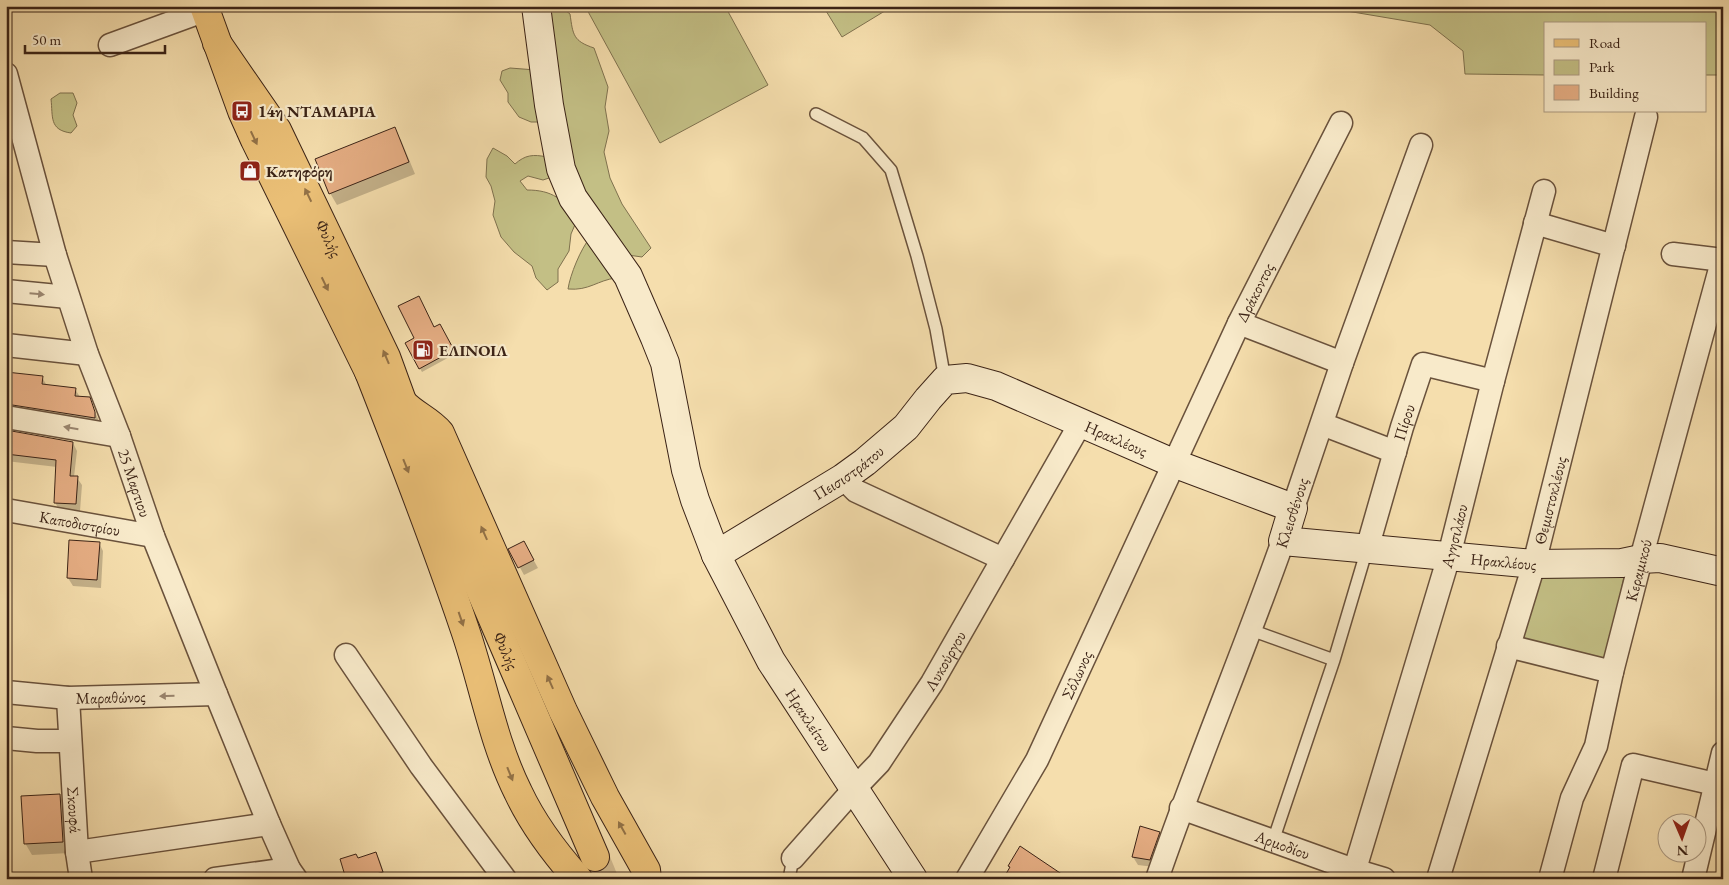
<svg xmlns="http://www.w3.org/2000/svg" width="1729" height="885" font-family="'EB Garamond',serif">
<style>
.green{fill:#c3bf85;stroke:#7f714e}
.shadow{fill:#0003}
.building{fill:#e6ae84;stroke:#3b2316}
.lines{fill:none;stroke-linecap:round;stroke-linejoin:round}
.primary-tunnel{stroke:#d0b98f;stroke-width:28;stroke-dasharray:28 14;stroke-linecap:butt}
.lane-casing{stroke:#6a523c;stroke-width:14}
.street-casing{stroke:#6a523c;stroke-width:25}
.secondary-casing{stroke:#3b2316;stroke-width:30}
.primary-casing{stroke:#3b2316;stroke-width:30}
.lane{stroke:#f8eaca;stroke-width:11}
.street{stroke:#f8eaca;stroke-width:22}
.secondary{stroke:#f8eaca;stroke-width:28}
.primary{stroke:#eabf76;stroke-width:28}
.oneway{fill:#927146}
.oneway2{fill:#9a8670}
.labels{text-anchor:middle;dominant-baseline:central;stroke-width:4.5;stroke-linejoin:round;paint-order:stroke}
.poi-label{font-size:16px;font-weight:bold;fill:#3b2316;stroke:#f8eaca;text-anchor:start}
.street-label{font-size:16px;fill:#3b2316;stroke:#f8eaca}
</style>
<rect width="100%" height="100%" fill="#f5dead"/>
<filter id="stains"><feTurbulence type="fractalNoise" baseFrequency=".004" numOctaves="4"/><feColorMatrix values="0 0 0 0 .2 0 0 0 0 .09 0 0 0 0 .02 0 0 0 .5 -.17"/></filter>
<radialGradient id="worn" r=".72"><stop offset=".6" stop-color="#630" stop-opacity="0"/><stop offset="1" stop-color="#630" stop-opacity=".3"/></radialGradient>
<path class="green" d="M545,6H560L570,14C573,35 573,41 594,48L608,87L605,107L609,131L604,152L610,178L622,204L651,248L642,257L628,255L570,173Z
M585,6H725L768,85L660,143Z
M823,6H893L842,37Z
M1317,6H1723V75H1705V24H1545V75L1465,74L1463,51L1430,25Z
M510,68L536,70L542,122H531L519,117L508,102V93L500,80L502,71Z
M60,93H73L77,103L73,115L77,126L71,133C49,130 53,117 51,99Z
M493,148L507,156L515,164C525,155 533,154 547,157L555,176L543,180L528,176L520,181L527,190C552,190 564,199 577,220L571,234L569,251L558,269V282L547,290L536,278L532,266L514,252L501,237L493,215L495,201L491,186L486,177L487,159Z
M590,238L616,278C598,280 589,291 568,289C570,275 581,248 590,238Z
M1536,571L1624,577L1605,663L1514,643Z"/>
<path class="shadow" d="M394,129L401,140L415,174L337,205L330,193Z
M439,326L455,354L422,372L406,344Z
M6,373L42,377L47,386L75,389L80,397L89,398L99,421V425L6,413Z
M6,432L73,443L77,451L74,477L77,478L82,485L80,511L59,510L55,502L57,467L6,461Z
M70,541L99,543L103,551L101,588L73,586L68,578Z
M510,549L528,550L538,568L524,575Z
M60,796L67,807L69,853L32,855L25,843Z
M1159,833L1163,840L1154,867L1138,865L1133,857Z
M376,853L380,861L386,879H347L358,859Z"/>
<path class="building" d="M395,127L409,162L329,194L315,159Z
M419,296L434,327L440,324L454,350L419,369L405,343L414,338L398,306Z
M6,372L43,376L42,384L76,388L75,396L90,397L95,412V418L6,404Z
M6,430L73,442L70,476H78L76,504L54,503L56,460L6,454Z
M69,540L100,542L97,580L67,578Z
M524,541L534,560L518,568L508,549Z
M60,794L63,842L24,844L21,796Z
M1140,826L1160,832L1150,860L1132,857Z
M1020,846L1069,879H1003L1010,867L1008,866Z
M376,852L383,872L360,879H346L340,859L356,854L358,858Z"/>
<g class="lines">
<path class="primary-tunnel" d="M595,857L604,879"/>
<g class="lane-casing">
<path id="lane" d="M816,114L863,138L891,170L917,256L936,329L945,380
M1251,630L1334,660
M1273,841L1334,660L1367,549
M789,879L793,858"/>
</g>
<g class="street-casing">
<g id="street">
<path d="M110,45L206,10"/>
<path id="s1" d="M6,74L55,255L87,354L119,436L153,536L216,694L269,824L289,869L296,879"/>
<path d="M1535,223L1614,246"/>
<path d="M6,252L55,255"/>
<path d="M1673,254L1723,260"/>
<path d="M6,291L68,297"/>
<path d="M1239,323L1342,363"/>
<path d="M6,345L87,354"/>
<path d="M6,417L119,436"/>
<path d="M1322,424L1395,452"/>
<path d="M843,478L856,491L1003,559"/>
<path d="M1293,508L1342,363L1421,145"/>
<path id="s2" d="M6,510L153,536"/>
<path id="s3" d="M1367,549L1402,427L1423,364L1493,381"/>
<path d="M1508,646L1612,672"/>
<path d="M346,655L421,766L505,879"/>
<path id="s4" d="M6,692L68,698L216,694"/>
<path id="s5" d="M68,698L77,852L81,879"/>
<path d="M6,738L37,741H70"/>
<path id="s6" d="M1181,808L1354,870L1384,879"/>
<path d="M77,852L269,824"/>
<path id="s7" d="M793,858L854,789L879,763L932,683L1080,424"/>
<path d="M215,879L289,869"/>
<path id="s8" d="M967,879L1037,760L1239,323L1341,123"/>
<path d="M1157,879C1196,765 1243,654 1283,541"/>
<path id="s9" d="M1352,879L1449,556L1493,381L1544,191"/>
<path id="s10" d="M1438,879L1534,564L1646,117"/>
<path id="s11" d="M1550,879L1572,798L1596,746L1612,672L1641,559L1723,258"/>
<path d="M1604,879L1633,765L1715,784"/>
<path d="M1693,879L1723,753"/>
</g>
</g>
<g class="secondary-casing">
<g id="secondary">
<path id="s12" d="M536,6L549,105L561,169L573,198L628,276L655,338L665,363L686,470L695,500L716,555L771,661L913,879"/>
<path id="s13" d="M716,555L843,478L865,462L906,427L928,399L945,380L967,378L996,386L1173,463L1293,508L1283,541L1534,564L1622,563L1641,559L1660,558L1723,572"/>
</g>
</g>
<g class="primary-casing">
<g id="primary">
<path d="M204,6L242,111L255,140L369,372L379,388"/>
<path id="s14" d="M217,43L277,130L386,357L418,445L595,857"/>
<path d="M369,372C402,456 435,541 464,627C483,681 492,740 518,792C533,824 554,852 578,879"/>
<path d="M403,403C414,415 429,420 440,433L563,711L605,797L646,870L647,879"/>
</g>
</g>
<use href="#lane" class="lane"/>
<use href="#street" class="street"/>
<use href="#secondary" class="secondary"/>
<use href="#primary" class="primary"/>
</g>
<defs><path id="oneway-solid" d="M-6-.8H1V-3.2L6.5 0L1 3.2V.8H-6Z" transform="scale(1.25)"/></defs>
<g class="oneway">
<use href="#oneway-solid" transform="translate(254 138) rotate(65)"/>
<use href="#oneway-solid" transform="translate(308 195) rotate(-116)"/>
<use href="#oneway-solid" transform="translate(325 284) rotate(64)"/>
<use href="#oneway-solid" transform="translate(386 357) rotate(-113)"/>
<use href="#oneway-solid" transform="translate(406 466) rotate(68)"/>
<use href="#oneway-solid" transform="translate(484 533) rotate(-114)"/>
<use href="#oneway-solid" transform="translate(461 619) rotate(71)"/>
<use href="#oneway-solid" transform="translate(550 682) rotate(-114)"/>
<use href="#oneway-solid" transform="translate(510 774) rotate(68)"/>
<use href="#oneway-solid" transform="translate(622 828) rotate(-119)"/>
</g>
<g class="oneway2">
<use href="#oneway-solid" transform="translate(37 294) rotate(5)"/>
<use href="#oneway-solid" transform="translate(71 428) rotate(-170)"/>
<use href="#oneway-solid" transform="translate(167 696) rotate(178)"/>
</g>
<defs>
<g id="bus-square" transform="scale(1.125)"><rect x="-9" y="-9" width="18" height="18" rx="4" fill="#8f2418" stroke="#f8eaca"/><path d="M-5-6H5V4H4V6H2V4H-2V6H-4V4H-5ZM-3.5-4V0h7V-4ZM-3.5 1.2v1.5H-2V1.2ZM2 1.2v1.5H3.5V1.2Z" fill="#fff"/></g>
<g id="shop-square" transform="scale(1.125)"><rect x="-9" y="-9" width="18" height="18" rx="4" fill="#8f2418" stroke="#f8eaca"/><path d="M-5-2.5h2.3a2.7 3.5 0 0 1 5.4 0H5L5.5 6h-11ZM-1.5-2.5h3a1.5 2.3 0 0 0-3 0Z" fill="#fff"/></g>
<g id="fuel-square" transform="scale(1.125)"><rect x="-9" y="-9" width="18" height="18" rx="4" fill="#8f2418" stroke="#f8eaca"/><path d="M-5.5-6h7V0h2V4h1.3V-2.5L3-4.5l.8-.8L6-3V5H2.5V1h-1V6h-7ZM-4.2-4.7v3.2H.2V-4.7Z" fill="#fff"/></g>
</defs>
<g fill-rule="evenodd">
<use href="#bus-square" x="242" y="111"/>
<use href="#shop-square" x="250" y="171"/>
<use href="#fuel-square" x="423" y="350"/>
</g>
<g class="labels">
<g class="poi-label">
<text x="258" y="111">14η ΝΤΑΜΑΡΙΑ</text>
<text x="266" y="171">Κατηφόρη</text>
<text x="439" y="350">ΕΛΙΝΟΙΛ</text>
</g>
<g class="street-label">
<text stroke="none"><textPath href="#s14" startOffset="226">Φυλής</textPath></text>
<text stroke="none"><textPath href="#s8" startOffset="654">Δράκοντος</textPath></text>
<text stroke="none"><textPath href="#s3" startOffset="132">Πίρου</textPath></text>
<text stroke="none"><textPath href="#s13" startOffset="474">Ηρακλέους</textPath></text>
<text stroke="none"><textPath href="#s13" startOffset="156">Πεισιστράτου</textPath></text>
<text stroke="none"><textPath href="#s1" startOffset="429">25 Μαρτιου</textPath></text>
<text stroke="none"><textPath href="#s10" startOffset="395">Θεμιστοκλέους</textPath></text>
<text transform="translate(1292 513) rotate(-72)">Κλεισθένους</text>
<text stroke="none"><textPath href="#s2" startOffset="75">Καποδιστρίου</textPath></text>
<text stroke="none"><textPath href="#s9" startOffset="358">Αγησιλάου</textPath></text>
<text stroke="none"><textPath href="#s13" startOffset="920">Ηρακλέους</textPath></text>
<text stroke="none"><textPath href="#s11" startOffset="322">Κεραμικού</textPath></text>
<text stroke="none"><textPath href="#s14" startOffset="675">Φυλής</textPath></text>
<text stroke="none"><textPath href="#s7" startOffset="250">Λυκούργου</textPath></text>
<text stroke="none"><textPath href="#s8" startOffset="232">Σόλωνος</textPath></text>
<text stroke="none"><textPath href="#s4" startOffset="105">Μαραθώνος</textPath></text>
<text stroke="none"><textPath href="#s12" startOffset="775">Ηρακλείτου</textPath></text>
<text stroke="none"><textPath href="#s5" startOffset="112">Σκουφά</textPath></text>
<text stroke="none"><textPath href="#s6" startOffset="108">Αρμοδίου</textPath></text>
</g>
</g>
<rect width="1729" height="885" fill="none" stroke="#f5dead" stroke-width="25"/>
<rect x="8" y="8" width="1714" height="870" fill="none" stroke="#3b2316" stroke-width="2.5"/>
<rect x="12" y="12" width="1704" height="860" fill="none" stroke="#3b2316"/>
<rect x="1544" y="22" width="162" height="90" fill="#f8eaca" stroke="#ac9a82"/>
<rect x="1554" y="39" width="25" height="8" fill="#eabf76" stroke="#ac9a82"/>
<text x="1589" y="48" font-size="15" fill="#3b2316">Road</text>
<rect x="1554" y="60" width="25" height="15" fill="#c3bf85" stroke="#ac9a82"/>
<text x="1589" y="72" font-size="15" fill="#3b2316">Park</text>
<rect x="1554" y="85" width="25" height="15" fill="#e6ae84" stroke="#ac9a82"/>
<text x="1589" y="98" font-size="15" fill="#3b2316">Building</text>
<g transform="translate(1682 838) rotate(178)"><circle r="24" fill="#f8eaca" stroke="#ac9a82"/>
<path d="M0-4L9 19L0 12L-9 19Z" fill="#8f2418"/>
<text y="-8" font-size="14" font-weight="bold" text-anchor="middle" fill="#3b2316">N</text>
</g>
<path d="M25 45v8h140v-8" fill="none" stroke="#3b2316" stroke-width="2.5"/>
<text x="32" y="45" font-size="15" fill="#3b2316" stroke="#f8eaca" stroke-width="4" paint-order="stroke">50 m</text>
<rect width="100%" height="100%" filter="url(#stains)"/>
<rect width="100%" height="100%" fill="url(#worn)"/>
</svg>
